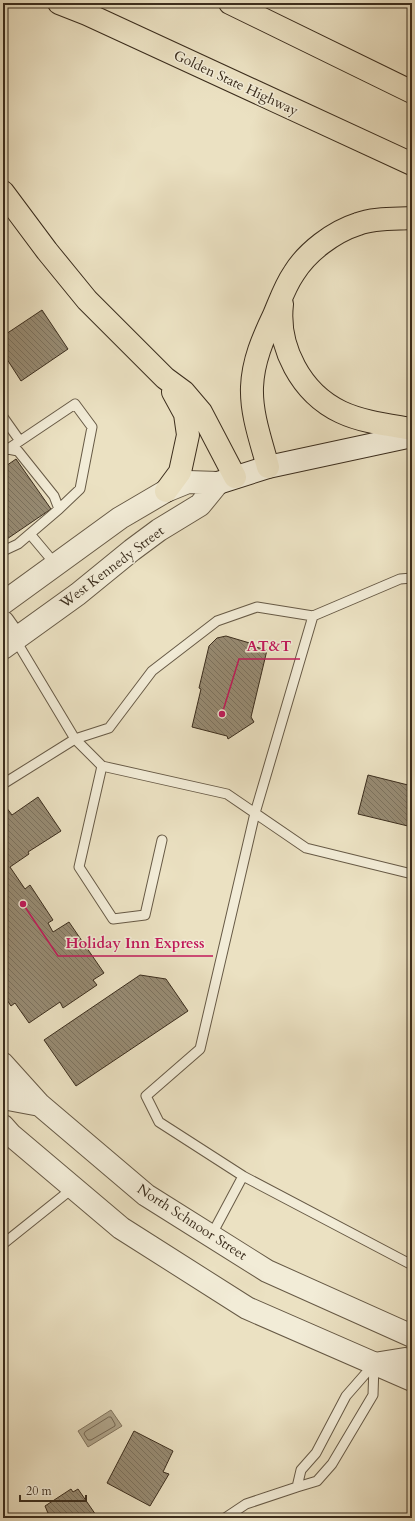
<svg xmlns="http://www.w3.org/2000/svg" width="415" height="1521" font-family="Cardo,serif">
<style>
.water{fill:#afa48a;stroke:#81745e}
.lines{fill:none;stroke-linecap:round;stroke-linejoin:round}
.shore{stroke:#756854;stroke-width:1}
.building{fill:url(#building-back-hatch);stroke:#3b2d1d}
.service-casing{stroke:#675a46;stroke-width:11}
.tertiary-casing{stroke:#675a46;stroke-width:24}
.secondary-casing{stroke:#3b2d1d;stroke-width:24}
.motorway-casing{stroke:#3b2d1d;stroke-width:24}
.service{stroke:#f2ecd7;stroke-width:9}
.tertiary{stroke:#f2ecd7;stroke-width:22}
.secondary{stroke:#f2ecd7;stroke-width:22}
.motorway{stroke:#ebe1c2;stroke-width:22}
.labels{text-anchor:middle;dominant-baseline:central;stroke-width:3;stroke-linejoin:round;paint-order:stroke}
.street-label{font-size:14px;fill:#3b2d1d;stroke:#f2ecd7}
.leader{fill:none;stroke:#c2185b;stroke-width:1.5}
.callout-dot{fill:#c2185b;stroke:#f2ecd7;stroke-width:1.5}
.callout-label{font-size:15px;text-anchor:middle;font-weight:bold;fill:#c2185b;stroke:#f2ecd7;stroke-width:3;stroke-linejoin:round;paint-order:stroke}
</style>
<defs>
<pattern id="building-back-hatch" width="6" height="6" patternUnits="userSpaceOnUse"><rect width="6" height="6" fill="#978b73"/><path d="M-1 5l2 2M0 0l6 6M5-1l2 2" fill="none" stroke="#7c725e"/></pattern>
</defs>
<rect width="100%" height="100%" fill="#ebe1c2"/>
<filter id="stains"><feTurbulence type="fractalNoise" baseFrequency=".005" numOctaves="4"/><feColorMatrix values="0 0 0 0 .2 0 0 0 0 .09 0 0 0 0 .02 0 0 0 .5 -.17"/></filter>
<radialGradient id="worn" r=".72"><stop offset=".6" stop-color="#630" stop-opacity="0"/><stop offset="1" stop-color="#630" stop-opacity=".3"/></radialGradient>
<path class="water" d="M111,1410L122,1426L88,1447L78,1431Z"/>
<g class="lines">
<path class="shore" d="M109,1417H111L115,1424V1426L91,1440H88L84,1434L85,1432Z"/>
</g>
<path class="building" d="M42,310L68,349L21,381L3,353V336Z
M16,459L51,509L4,541L3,539V468Z
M226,636L253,644L252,646L267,650L251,717L254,722L228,739L227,736L192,727L201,689L199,688L209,646L217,638Z
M368,775L412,786V827L358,814Z
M38,797L61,831L28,852L29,854L10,867L25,889L30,885L53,920L48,923L53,932L69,922L104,973L93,980L97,985L63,1008L60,1002L29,1023L15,1003L11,1006L3,994V809L6,807L12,815Z
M140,975L166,979L188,1011L76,1086L44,1040Z
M134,1431L173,1451L163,1472L169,1474L150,1506L107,1483Z
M71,1489L73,1492L78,1489L98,1518H50L45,1506Z"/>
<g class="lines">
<g class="service-casing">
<path id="service" d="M3,417L20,441
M8,449L75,404L92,427L80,489L59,509
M30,534L56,565
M3,551L18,544L59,509L54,496L18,451L8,449L4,451
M15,639L75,739L102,766L227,794L306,848L412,874
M102,766L79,867L113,919L145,915L162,840
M3,784L75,739L109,728L152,671L217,621L257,607L313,616
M243,1176L412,1265
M211,1236L243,1176L159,1122L146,1096L200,1049L255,813L313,616L400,579L412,578
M3,1244L73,1188
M374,1364L373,1395L332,1464L317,1481L297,1487L301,1470L316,1453L346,1396Z
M225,1518L246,1504L297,1487"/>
</g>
<g class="tertiary-casing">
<path id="tertiary" d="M3,603L120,518L166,491L188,482L218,483
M3,622L15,639
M3,648L78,594L132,550L159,530L200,505L218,483
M3,1064L40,1105L146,1195L267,1271L412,1336
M3,1094L8,1099L40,1105
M3,1126L11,1135L121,1228L247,1308L412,1380
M374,1364L405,1359L412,1361"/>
</g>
<g class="secondary-casing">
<path id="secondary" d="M218,483L268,467L412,436"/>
</g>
<g class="motorway-casing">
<path id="motorway" d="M59,3L87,14L412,164
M230,3L412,92
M3,192L47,251L87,300L165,378L184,392L201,412L235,477
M282,304C277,347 301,393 341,412C362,422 389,425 412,429
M268,467C261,441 251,414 252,387C253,361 263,338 274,315C280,301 285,286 294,273C307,252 333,232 358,224C373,218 396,219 412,218
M166,491L180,472L188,435L185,414L173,392"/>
</g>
<use href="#service" class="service"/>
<use href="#tertiary" class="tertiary"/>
<use href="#secondary" class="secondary"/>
<use href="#motorway" class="motorway"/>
</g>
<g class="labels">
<g class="street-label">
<text transform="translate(236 83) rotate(25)">Golden State Highway</text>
<text transform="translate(112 567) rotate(-37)">West Kennedy Street</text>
<text transform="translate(192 1222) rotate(33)">North Schnoor Street</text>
</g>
</g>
<path class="leader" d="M222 714L239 659H300M23 904L58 956H213"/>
<g class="callout-dot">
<circle cx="222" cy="714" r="4"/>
<circle cx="23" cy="904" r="4"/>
</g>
<g class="callout-label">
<text x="269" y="651">AT&amp;T</text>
<text x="135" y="948">Holiday Inn Express</text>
</g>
<rect width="415" height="1521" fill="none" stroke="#ebe1c2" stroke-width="16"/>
<rect x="4" y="4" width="407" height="1513" fill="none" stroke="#3b2d1d" stroke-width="2"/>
<rect x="8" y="8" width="399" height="1505" fill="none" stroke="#3b2d1d"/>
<path d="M20 1495v6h66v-6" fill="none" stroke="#3b2d1d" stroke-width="2"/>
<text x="26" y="1495" font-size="12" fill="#3b2d1d" stroke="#f2ecd7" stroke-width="3" paint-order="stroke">20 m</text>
<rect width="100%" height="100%" filter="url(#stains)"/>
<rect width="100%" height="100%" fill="url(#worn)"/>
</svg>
